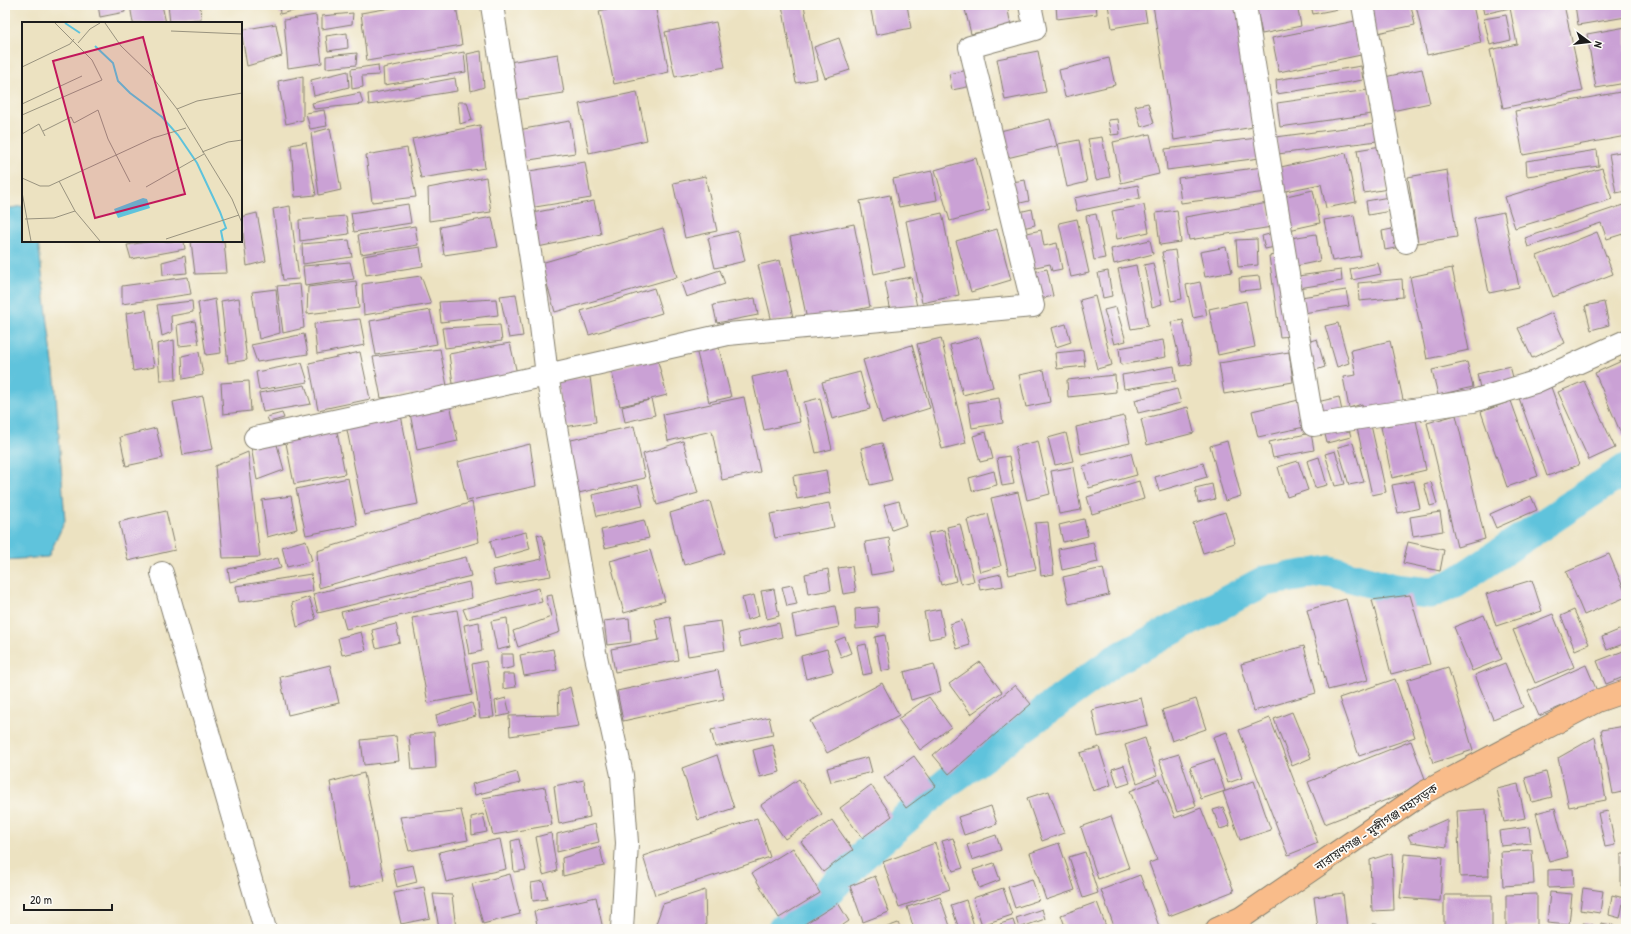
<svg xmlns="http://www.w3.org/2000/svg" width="1631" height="934" font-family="'Patrick Hand','Noto Sans Bengali',sans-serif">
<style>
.water{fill:#5ec3dc;stroke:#3d707c}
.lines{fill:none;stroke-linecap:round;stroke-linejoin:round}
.canal{stroke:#5ec3dc;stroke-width:31}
.building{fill:#caa1d5}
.street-casing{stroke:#847f6e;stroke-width:24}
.primary-casing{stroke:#847f6e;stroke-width:24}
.street{stroke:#fff;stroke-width:22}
.primary{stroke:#f9bc8a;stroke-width:22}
.labels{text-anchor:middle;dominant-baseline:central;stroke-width:3.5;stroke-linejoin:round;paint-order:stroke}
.street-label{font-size:12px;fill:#1c1c1c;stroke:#fdfcf7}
.inset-river{fill:none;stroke:#5ec3dc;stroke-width:2}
.inset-road{fill:none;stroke:#99937f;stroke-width:1}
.view{fill:#c2185b;fill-opacity:0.15;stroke:#c2185b;stroke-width:2}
.inset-edge{fill:none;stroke:#1c1c1c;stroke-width:2}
</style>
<rect width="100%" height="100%" fill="#fdfcf7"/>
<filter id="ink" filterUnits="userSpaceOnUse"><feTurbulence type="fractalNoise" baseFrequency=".025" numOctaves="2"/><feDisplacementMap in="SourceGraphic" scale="8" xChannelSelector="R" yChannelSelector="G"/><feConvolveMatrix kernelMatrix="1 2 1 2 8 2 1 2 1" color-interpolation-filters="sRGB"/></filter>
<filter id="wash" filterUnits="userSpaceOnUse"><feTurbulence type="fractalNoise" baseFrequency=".012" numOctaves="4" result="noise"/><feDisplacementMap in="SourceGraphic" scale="16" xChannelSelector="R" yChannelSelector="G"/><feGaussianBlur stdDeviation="0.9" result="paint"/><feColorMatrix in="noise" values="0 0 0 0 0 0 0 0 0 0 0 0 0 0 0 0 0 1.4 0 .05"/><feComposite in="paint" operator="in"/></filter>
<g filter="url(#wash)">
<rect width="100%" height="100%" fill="#ece2c1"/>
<path class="water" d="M23,206V241H38L55,380L65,521L48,557L5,560V209Z"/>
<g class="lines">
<path class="canal" d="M783,929L805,915L860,858L948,782L1115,660L1265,581L1330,571L1394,589L1430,593L1455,583L1626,469"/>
</g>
<g id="blocks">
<path class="building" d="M98,5H124L125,12L100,17Z
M130,5H162L166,23H133Z
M168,5H200L201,19L170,23Z
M279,5H310V7L280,14Z
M408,5H456L462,45L367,61L361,13Z
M625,5H655L669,72L614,84L599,11Z
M782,5H804L817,79L796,83Z
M877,5H907L911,28L876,35L870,6Z
M964,5H1007L1011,26L971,34Z
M1056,5H1096L1097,14L1057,19Z
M1108,5H1144L1147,22L1112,28Z
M1153,5H1240L1260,126L1174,140Z
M1256,5H1297L1301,26L1262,34Z
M1311,5H1353V6L1313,14Z
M1366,5H1411L1415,25L1373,34Z
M1416,5H1473L1481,43L1427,55Z
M1482,5H1564L1583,91L1503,108L1490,50L1517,44L1510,8L1484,14Z
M1575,5H1626V17L1578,25Z
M353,13L352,24L322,29V16Z
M316,15L322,63L288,68L284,20Z
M1506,15L1511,40L1490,45L1484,19Z
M1355,21L1361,55L1279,72L1272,38Z
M716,22L725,67L675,77L665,32Z
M276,24L282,56L247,66L241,30Z
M1626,27V83L1596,88L1587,34Z
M347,33L348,48L328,51L326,36Z
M839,38L850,70L825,78L814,47Z
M481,51L484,87L471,91L467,54Z
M1038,51L1046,92L1005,100L997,59Z
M464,52L466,72L384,85L383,68Z
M357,53L356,65L326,68V56Z
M558,54L564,93L509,101L503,63Z
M1109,58L1115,85L1065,97L1059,70Z
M378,65L379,75L362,76L363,87L352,89L351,69Z
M1361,66L1363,80L1277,94L1276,80Z
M1422,69L1430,103L1387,112L1380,78Z
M968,70L972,86L952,90L949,74Z
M348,71L349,87L314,96L311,80Z
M303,76V120L286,124L278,81Z
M455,78L457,91L369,105L368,94Z
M1368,90L1372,114L1280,127L1277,103Z
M1626,91V136L1523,155L1515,111Z
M637,92L647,140L589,153L579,104Z
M360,93L363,104L314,109L312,103Z
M458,102H467L472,120L460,124Z
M1148,103L1154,123L1141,127L1135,106Z
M324,110L327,126L310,129L306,113Z
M1050,119L1057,146L1007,158L1000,131Z
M1118,119L1120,134L1111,135L1108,120Z
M570,121L575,153L523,161L518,130Z
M1375,124L1377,141L1278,154L1276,137Z
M480,125L485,168L421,178L412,139Z
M330,128L341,190L319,195L311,133Z
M1150,134L1159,174L1121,183L1113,142Z
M1102,137L1110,177L1096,180L1088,139Z
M1257,138L1260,158L1167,170L1165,149Z
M1079,140L1087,182L1067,187L1058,144Z
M306,142L316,195L295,197L291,145Z
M1381,146L1388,189L1364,193L1357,150Z
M407,148L416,197L372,202L366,155Z
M1597,150L1599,166L1527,176L1526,161Z
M1626,151V191L1616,193L1609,154Z
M1346,153L1356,202L1326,208L1321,184L1281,192L1276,168Z
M976,158L990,210L950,221L935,170Z
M585,162L591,198L529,208L523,172Z
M1263,167L1266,192L1181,203L1178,178Z
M1602,168L1612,199L1515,228L1505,197Z
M1447,170L1457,237L1418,243L1408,177Z
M932,171L937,200L899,207L893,179Z
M705,176L717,231L685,238L673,183Z
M486,177L491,212L429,221L428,188Z
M1025,180L1029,201L1016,204L1012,182Z
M1138,185L1140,198L1077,211L1074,198Z
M1313,190L1320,223L1289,230L1282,197Z
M890,195L905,267L874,274L860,201Z
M1389,197L1391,211L1368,215L1366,201Z
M594,201L601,234L533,248L527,214Z
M1268,203L1272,227L1189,240L1185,217Z
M408,204L411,223L354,232L351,213Z
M1626,204V233L1607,239L1601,223L1528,247L1525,238Z
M1144,205L1149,232L1117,239L1112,211Z
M290,206L299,279L283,280L273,209Z
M1032,209L1035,225L1023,228L1019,212Z
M1177,210L1181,242L1160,245L1156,213Z
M1504,212L1519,287L1489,293L1474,218Z
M257,213L266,261L247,266L241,217Z
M942,213L959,295L922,303L906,221Z
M1096,214L1105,258L1094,260L1086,216Z
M1354,215L1361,256L1332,261L1324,220Z
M346,216L349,234L300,241L299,220Z
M492,217L498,247L444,255L440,227Z
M1077,219L1089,273L1071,277L1059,223Z
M854,224L870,307L807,320L790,237Z
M415,226L418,245L361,254L358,235Z
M663,228L677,277L555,312L541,263Z
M1397,228L1400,247L1385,250L1382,231Z
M997,229L1011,280L971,292L956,241Z
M1041,230L1044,246L1057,243L1062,269L1052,271L1050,264L1031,268L1023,234Z
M738,231L745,261L715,268L708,238Z
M1597,232L1613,274L1553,297L1537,256Z
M1273,233L1275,247L1265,249L1262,236Z
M1316,234L1320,261L1296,266L1291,238Z
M1257,239L1258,265L1238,267L1236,240Z
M349,240L352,257L303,264L302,244Z
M1150,240L1153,254L1114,264L1111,249Z
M153,241H184L185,249L131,259L127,245Z
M191,241H224L227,273L195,274Z
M420,247L423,266L366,275L363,256Z
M1226,247L1232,272L1205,277L1200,252Z
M1175,250L1182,299L1171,301L1162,252Z
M1280,254L1292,336L1280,337L1269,256Z
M185,256L187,273L163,275L162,262Z
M780,260L793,317L772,322L758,265Z
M350,262L354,279L305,286L303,266Z
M1153,263L1162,304L1152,307L1144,265Z
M1378,263L1381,274L1352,280L1350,269Z
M1136,265L1148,326L1131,329L1118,269Z
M1452,268L1469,350L1427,359L1410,277Z
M1047,269L1053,296L1040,299L1033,272Z
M720,270L725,284L686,297L681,283Z
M1341,270L1342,281L1299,288L1298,276Z
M1108,271L1112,296L1103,298L1098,273Z
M421,276L431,304L364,315L362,284Z
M1259,276L1261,289L1240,291L1239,278Z
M188,277L191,294L122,304V286Z
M911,277L917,307L891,312L885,282Z
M1402,279L1403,297L1359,301L1358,283Z
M356,281L359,308L307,314L308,287Z
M1200,282L1207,315L1193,318L1186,285Z
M300,284L304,328L283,333L277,286Z
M654,288L662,313L589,335L581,311Z
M276,289L280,333L259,339L252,292Z
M1346,290L1349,306L1303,313L1301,297Z
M516,294L523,336L509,338L500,296Z
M1095,296L1112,365L1097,369L1080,300Z
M239,298L247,360L228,363L221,301Z
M755,298L758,315L717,323L713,305Z
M215,299L221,353L206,355L198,303Z
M496,299L498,315L441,322L439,302Z
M192,301L193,312L171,316L172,332L162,336L157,305Z
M1246,301L1255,347L1218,355L1209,309Z
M1604,302L1609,325L1591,330L1585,306Z
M1116,307L1126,341L1114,344L1104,310Z
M146,310L154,367L133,371L126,313Z
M430,310L437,344L376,355L370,321Z
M1552,313L1565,343L1532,358L1518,328Z
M360,319L365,345L317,354L314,324Z
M1183,320L1192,364L1181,366L1171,322Z
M195,321L199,344L179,346L177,325Z
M1338,323L1349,363L1337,367L1325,326Z
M1066,324L1071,342L1056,347L1051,328Z
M500,325L502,341L445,348L442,328Z
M304,334L308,354L257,362L251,345Z
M980,337L993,387L963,395L950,345Z
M941,338L966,443L942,449L917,344Z
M1317,339L1325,367L1313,371L1304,343Z
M174,340L176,380H160L157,344Z
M717,340L731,397L709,402L695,345Z
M1163,340L1166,357L1121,365L1119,348Z
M1390,341L1404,404L1364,413L1362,404L1349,408L1343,377L1356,375L1351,350Z
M510,343L518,378L454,391L449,354Z
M912,345L930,408L882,423L863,360Z
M440,349L448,391L381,398L373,357Z
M1083,350L1085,366L1057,369L1055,353Z
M199,352L203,375L183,379L182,356Z
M360,352L370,399L318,410L309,363Z
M1289,352L1293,382L1224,394L1219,363Z
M657,358L667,395L651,399L655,415L625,422L622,407L649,400L620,406L611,369Z
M1626,359V434L1622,436L1595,373Z
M1467,362L1473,387L1438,395L1432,370Z
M302,363L308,382L259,390L256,372Z
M1174,366L1176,381L1124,389L1122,375Z
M1510,366L1514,381L1480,388L1477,374Z
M789,369L800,422L764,430L752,377Z
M1044,370L1050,402L1026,407L1019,375Z
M860,372L870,409L832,419L822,382Z
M1115,375L1116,392L1068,397L1067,380Z
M590,377L596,422L563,427L558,382Z
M249,381L251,411L223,414L221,383Z
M1584,381L1615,448L1589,460L1558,392Z
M305,385L311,404L263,412L259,393Z
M1551,387L1579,465L1547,476L1519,398Z
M1177,389L1181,403L1138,413L1135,400Z
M203,396L213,449L183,455L173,402Z
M744,397L760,472L722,480L712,431L668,441L663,414Z
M1339,397L1342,411L1320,416L1317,402Z
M820,398L832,449L816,453L804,402Z
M999,398L1003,423L972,428L968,403Z
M1303,399L1309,426L1258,437L1252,411Z
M1511,401L1538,476L1507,487L1481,412Z
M450,404L458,441L417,450L410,413Z
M1188,407L1194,433L1147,445L1141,419Z
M282,413L284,418L269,422L267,417Z
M401,415L418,504L364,515L346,425Z
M1456,415L1485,539L1457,547L1427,423Z
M1124,416L1130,443L1081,454L1076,427Z
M1416,420L1426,470L1392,478L1381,427Z
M1348,425L1351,437L1327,443L1324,430Z
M1371,425L1386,492L1372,495L1357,428Z
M634,426L645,478L574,494L562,442Z
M336,427L345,474L294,484L285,438Z
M156,428L163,458L126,466L120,437Z
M986,432L993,459L980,462L973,436Z
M1066,433L1073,461L1055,465L1048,438Z
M1311,433L1314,450L1273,458L1269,442Z
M276,441L284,470L257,480L251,447Z
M683,441L698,493L657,505L643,454Z
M1038,441L1050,494L1027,500L1015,447Z
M1227,441L1241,496L1225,501L1210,446Z
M882,443L892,480L870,485L861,448Z
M1353,443L1364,482L1349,485L1338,447Z
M530,444L536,486L467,501L458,462Z
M1335,451L1345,484L1335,486L1325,454Z
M248,452L260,557L223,558L215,466Z
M1131,453L1137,475L1089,488L1083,466Z
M1009,456L1014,484L1002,486L997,458Z
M1319,457L1327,485L1315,488L1307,461Z
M1298,461L1308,490L1287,497L1278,467Z
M1203,463L1207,477L1159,491L1155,477Z
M1073,467L1081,510L1059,514L1051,471Z
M826,470L830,493L797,499L793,476Z
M994,471L997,485L972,491L969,478Z
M348,478L357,525L306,535L296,489Z
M1139,481L1144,499L1092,514L1087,497Z
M1414,481L1420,508L1398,513L1392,485Z
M1431,482L1437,504L1430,506L1424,484Z
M1212,484L1215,499L1198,503L1195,488Z
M638,485L643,506L597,516L592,495Z
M1018,492L1036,569L1009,575L991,498Z
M291,496L297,529L267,537L262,500Z
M1531,496L1537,510L1496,528L1490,514Z
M710,501L725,553L684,565L670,513Z
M899,501L906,525L892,530L884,505Z
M472,502L479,542L319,588L317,551Z
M829,503L834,527L775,538L770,514Z
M166,511L175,550L128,561L119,522Z
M1225,512L1235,543L1203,553L1193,523Z
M1440,512L1443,531L1413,536L1410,517Z
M988,514L1001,566L980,572L967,520Z
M1084,519L1088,536L1063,542L1059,525Z
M644,520L649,538L605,548L601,530Z
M1048,522L1054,574L1041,576L1035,523Z
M960,524L974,581L961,584L947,527Z
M944,530L956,581L941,585L928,533Z
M526,532L530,549L495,559L490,541Z
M537,534L543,536L551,576L496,585L492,570L542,559Z
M889,538L895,571L871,575L865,542Z
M306,540L312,561L287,567L282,547Z
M1093,542L1098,562L1062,570L1058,549Z
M1408,542L1444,550L1440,571L1403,563Z
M650,550L665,601L624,613L610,561Z
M1609,554L1626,594V597L1584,615L1566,572Z
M466,557L471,576L318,613L313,594Z
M278,558L281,568L230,582L228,569Z
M852,566L856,592L843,594L838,568Z
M1103,568L1109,595L1069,604L1063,577Z
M828,569L831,590L808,594L805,574Z
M311,574L313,591L239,602L236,586Z
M1001,574L1003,586L980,590L978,579Z
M1532,580L1542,611L1496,626L1486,594Z
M469,582L472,598L346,629L341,612Z
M792,585L797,604L787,606L782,587Z
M539,588L542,602L467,619L463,609Z
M774,589L779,616L767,619L761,591Z
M552,595L560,632L518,647L513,631L551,617L546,596Z
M754,595L759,616L747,620L742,598Z
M1410,595L1430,664L1391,674L1372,600Z
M309,597L316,619L297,627L292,603Z
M1346,599L1368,680L1328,690L1307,610Z
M835,606L839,627L796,636L792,615Z
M878,607L879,627L856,629L855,609Z
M940,609L945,636L929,639L924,612Z
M457,610L472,695L428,703L412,618Z
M1574,610L1589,644L1575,650L1561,616Z
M1553,614L1574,667L1535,683L1513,630Z
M1484,615L1502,659L1472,671L1454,627Z
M670,616L678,660L615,672L611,649L659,640L655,619Z
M507,618L510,647L497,650L491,621Z
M629,618L631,642L607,645L604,621Z
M962,620L970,645L957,649L950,624Z
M721,621L725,650L688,656L683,626Z
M479,622L482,651L469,654L464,625Z
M779,623L782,637L741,647L738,633Z
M396,624L400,642L376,648L372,630Z
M1626,627V643L1607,650L1602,637Z
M361,632L366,650L342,655L338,638Z
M885,635L891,669L881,671L875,637Z
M845,637L851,653L841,657L835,641Z
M866,644L872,673L863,675L857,646Z
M1304,646L1316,693L1254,711L1241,664Z
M553,649L557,670L524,676L520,655Z
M827,649L833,672L806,679L801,656Z
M1626,650V676L1606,684L1597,661Z
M501,654H513L514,667L501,670Z
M486,661L494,717L480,718L472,664Z
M980,662L1002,692L971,714L949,684Z
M1505,663L1523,707L1493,719L1475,675Z
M934,664L941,691L911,700L904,672Z
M330,665L339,703L288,715L280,677Z
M1586,665L1597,691L1539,716L1528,691Z
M1448,667L1473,750L1433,763L1407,680Z
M718,670L724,699L623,721L617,691Z
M503,674H514L516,687L503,689Z
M1395,679L1415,737L1359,756L1339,698Z
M882,683L899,715L827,753L810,721Z
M1015,685L1031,704L949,774L933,755Z
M570,687L579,726L510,736L509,716L559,715L558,692Z
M929,697L951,727L920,750L898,719Z
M506,698L510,714L497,717L495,701Z
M1141,698L1148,725L1098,737L1092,710Z
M1196,699L1206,729L1172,741L1162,710Z
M472,703L476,716L438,726L436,715Z
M1292,712L1311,758L1292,766L1274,719Z
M769,717L773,735L715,747L711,730Z
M1270,718L1318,843L1288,855L1239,730Z
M1625,726L1626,791L1613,794L1601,730Z
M434,732L436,768L412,770L409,735Z
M1227,732L1242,778L1228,783L1213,737Z
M396,736L399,761L364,765L361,740Z
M1595,737L1606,800L1569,807L1558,758Z
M1145,738L1157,775L1137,783L1125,745Z
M1411,741L1427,784L1325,824L1308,782Z
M773,745L780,772L760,777L753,750Z
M1099,747L1111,785L1093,791L1080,753Z
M1179,754L1196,806L1177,812L1159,760Z
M717,755L734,808L698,820L682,768Z
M914,756L936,786L906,808L884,778Z
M868,757L872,772L831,782L827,768Z
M1214,759L1225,791L1201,799L1190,767Z
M1124,765L1130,783L1118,787L1112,769Z
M517,772L520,783L475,795L472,784Z
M1546,772L1552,797L1532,802L1525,778Z
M364,773L384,881L349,888L330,782Z
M799,779L822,814L785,839L761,805Z
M1160,779L1175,818L1201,808L1234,891L1169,916L1149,863L1157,860L1130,791Z
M584,780L590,817L559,824L554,786Z
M1254,781L1271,830L1240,840L1223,792Z
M1518,784L1525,818L1504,822L1497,789Z
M871,785L892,816L862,838L840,808Z
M545,787L552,825L493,835L483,798Z
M1049,791L1064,833L1042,841L1027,798Z
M991,806L997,824L964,835L958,817Z
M1223,807L1230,826L1220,829L1213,810Z
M1555,808L1568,857L1549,862L1536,813Z
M1486,809L1489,876L1460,877L1457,811Z
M461,810L468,840L409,851L400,817Z
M1608,811L1615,845L1605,847L1598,813Z
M483,814L487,832L472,835L471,817Z
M1111,816L1129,868L1098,879L1081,827Z
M757,818L770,857L655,895L643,856Z
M1447,819V847L1411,842L1408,836Z
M832,820L853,850L823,872L801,842Z
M595,824L599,842L557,852V834Z
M1529,827L1531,843L1501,846L1499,831Z
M551,833L557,871L543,875L536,837Z
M996,835L1001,850L972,860L967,845Z
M953,838L963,868L953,871L942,841Z
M500,839L506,869L446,882L439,852Z
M519,839L526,870L514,872L511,841Z
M935,843L950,889L899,907L883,862Z
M1059,843L1075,890L1046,900L1030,853Z
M600,847L604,866L563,876L562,858Z
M793,848L820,893L779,918L752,873Z
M1532,850L1534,884L1503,886L1501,852Z
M1085,852L1098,893L1083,898L1069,857Z
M1392,853L1394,910L1372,911L1370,860Z
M1404,854L1443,857L1440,901L1400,898Z
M1621,854H1626V885L1621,886Z
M994,863L1000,880L979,888L973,870Z
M413,865L417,882L397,887L393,869Z
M1573,869L1574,887L1548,888V870Z
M510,874L520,914L483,924L472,884Z
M1140,875L1160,929H1115L1101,890Z
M875,876L889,912L863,922L850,886Z
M1032,879L1039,900L1015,908L1008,887Z
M543,881L547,899L533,901L531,883Z
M424,887L430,918L401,924L394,893Z
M1003,888L1012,915L982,925L973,898Z
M1583,888L1603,891L1600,913L1580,910Z
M705,890L706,929H654L663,904Z
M1550,892L1572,894L1569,925L1547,923Z
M1343,893L1347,929H1318L1314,897Z
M433,894L452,895L456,929H439Z
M1537,894V926H1506V895Z
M1444,895H1492V929H1444Z
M1612,895L1624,898L1620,918L1609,915Z
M596,897L603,929H538L534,911Z
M940,897L951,929H914L907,907Z
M966,900L975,929H959L951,905Z
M1097,902L1107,929H1066L1061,915Z
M838,903L849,921L837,929H806L803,925Z
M1042,909L1045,919L1019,928L1016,918Z
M1013,920L1016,929H1002L1000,924Z
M898,923L901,929H882Z
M1583,923L1593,925L1592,929H1582Z
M1601,923L1618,926L1617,929H1600Z
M1373,924L1395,926V929H1373Z"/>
</g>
</g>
<g filter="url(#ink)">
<use href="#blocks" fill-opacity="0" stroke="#847f6e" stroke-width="1"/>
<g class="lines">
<g class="street-casing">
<path id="street" d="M492,5L540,318L547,375L595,652L622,775L627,843L622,929
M1245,5L1265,136L1313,425L1473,401L1535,382L1626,341
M1363,5L1406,242
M255,438L547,375L728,334L1033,306L970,47L1035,29L1030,5
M162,573L265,929"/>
</g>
<g class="primary-casing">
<path id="primary" d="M1217,929L1241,918L1425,792L1597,701L1626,691"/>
</g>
<use href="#street" class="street"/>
<use href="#primary" class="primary"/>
</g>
</g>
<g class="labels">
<g class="street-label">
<text transform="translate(1376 827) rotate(-34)">নারায়ণগঞ্জ - মুন্সীগঞ্জ মহাসড়ক</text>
</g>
</g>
<g transform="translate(22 22)">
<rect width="220" height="220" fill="#ece2c1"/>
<path d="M121,176L125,177L128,186L96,196L92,187Z" fill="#5ec3dc"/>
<path class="inset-river" d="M43,1L58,11M73,24L91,41L96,59L108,71L140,95L156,113L175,141L198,190L204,206L199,209L201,219"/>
<path class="inset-road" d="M83,1L99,24L129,53L155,87L210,177L220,201M149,9L220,12M56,21L68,7L78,1M0,45L48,22L52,17M0,82L60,54M155,87L175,79L220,71M0,93L80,58L70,38L33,1M21,109L49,95L52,101L76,88L86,117L108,160M0,112L17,102L23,114M180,130L206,120L220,118M0,156L18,164H27L131,116L164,106M37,159L53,189L78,219M124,165L182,132M0,170L9,219M3,197L32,196L53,189M144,217L217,193"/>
<path class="view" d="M121,15L163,172L73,196L31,39Z"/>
<rect width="220" height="220" class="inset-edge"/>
</g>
<rect width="1631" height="934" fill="none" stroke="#fdfcf7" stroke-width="20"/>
<g transform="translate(1589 42) rotate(105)" stroke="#fdfcf7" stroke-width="3" paint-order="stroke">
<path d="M0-3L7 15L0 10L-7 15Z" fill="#1c1c1c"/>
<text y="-6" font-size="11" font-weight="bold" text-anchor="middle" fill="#1c1c1c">N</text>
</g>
<path d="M24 904v6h88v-6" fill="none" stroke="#1c1c1c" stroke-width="2"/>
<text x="30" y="904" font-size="12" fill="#1c1c1c" stroke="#fdfcf7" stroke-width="3" paint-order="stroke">20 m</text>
</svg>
